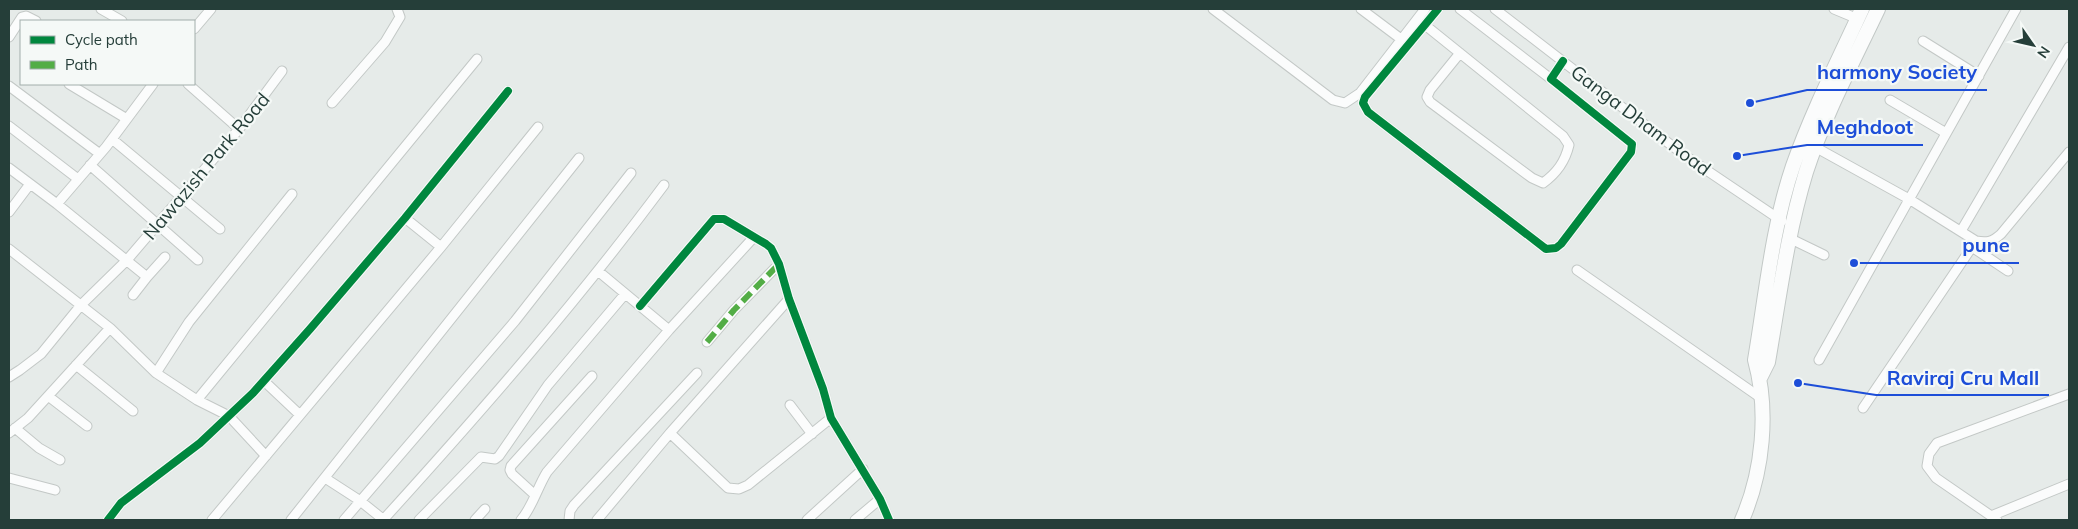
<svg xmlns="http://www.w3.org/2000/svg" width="2078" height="529" font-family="Mulish,sans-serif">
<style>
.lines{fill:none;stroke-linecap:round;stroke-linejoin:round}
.street-casing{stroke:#c3c8c6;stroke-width:11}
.secondary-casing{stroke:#c2c8c6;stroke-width:16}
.street{stroke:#fbfcfc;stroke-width:9}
.secondary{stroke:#fbfcfc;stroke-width:14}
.quiet{stroke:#53ad46;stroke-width:6;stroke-dasharray:12 6;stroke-linecap:butt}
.cycleway-casing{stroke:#f5f9f7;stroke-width:11}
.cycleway{stroke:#00873e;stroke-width:8}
.labels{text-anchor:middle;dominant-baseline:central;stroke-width:4.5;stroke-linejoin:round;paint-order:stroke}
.street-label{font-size:19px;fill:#253e39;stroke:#f5f9f7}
.leader{fill:none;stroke:#1d4ed8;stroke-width:2}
.callout-dot{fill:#1d4ed8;stroke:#f5f9f7;stroke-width:2}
.callout-label{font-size:20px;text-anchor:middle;font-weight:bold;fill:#1d4ed8;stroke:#f5f9f7;stroke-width:4.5;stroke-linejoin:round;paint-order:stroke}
</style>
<rect width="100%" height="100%" fill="#e6ebe9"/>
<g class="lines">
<g class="street-casing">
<path id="street" d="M101,9L122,21
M1213,9L1333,100L1345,103L1360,93L1425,9
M1361,9L1401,39
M1438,9L1365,97L1363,103L1368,112L1546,249L1556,248L1561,244L1631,152L1632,144L1551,79L1563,61
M1460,9L1551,79
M1495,9L1684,155L1782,221
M1834,9L1858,19
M1425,25L1563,136L1569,145C1565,162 1557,173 1543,183L1532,178L1430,102L1427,97L1430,90L1460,53
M194,29L211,9
M9,37L22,17L26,16L36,21
M1923,41L1979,76
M69,84L127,119
M188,84L239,129
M9,86L100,154
M1890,100L1946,133
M332,103L385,42L400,17L397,9
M9,126L78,179
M112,139L220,229
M1815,147L1909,199L1976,241
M90,165L198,260
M9,168L57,204L147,277L133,295
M57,204L106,147L153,84
M9,212L30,184
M405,218L441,247
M1961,231L2069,47
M1789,238L1824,255
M1972,247L2008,271
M9,249L110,328L156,373
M1577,270L1761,398
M598,271L669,330
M147,277L165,257
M640,306L714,219H724L766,244L771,248L779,264L789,299L823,389L831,418L880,499L889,520
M707,342L734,310L779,264
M1819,360L2016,9
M76,365L133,411
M9,377L20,370L41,354L81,305L127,260L239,129L282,71
M264,381L300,415
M48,396L87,426
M197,400L477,59
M790,405L812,434
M1863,408L1976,241C1987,243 1992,242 2001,234L2069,152
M15,428L39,448L60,460
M9,433L28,418L110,328
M670,433L728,488L739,489L748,485L831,418
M266,456L229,416L197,400L156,373L189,322L292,194
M9,478L55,490
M325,478L359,500L384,520
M535,495L512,474L510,470L511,466L592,376
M1991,516L2069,484
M108,520L121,503L200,443L253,393L310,329L405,218L508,91
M212,520L441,247L538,127
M291,520L579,158
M344,520L515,321L631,173
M383,520C481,412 577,302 664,185
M419,520L481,457L495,459L499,456L548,385L625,294
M475,520L485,509
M521,520C533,506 537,488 547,472L669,330L754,237
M569,520L570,511L574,505L697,373
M597,520L670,433L789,299
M807,520L863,469
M855,520L880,499
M1997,520L1936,478L1927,466L1929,454L1937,443L2069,394"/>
</g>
<g class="secondary-casing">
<path id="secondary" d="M1760,378L1768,362C1779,299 1787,234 1806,172C1824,116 1853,62 1878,9
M1742,520C1763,472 1769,411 1755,360C1766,295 1772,228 1793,166C1812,112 1838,61 1862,9"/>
</g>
<use href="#street" class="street"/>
<use href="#secondary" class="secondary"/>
<path class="quiet" d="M707,342L734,310L779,264"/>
<g class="cycleway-casing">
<path id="cycleway" d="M1438,9L1365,97L1363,103L1368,112L1546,249L1556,248L1561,244L1631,152L1632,144L1551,79L1563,61
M640,306L714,219H724L766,244L771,248L779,264L789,299L823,389L831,418L880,499L889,520
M108,520L121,503L200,443L253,393L310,329L405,218L508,91"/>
</g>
<use href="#cycleway" class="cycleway"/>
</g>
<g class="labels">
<g class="street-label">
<text transform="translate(1641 120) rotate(37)">Ganga Dham Road</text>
<text transform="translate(206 166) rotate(-50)">Nawazish Park Road</text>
</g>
</g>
<path class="leader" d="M1750 103L1807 90H1987M1737 156L1807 145H1923M1854 263L1952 263H2019M1798 383L1876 395H2049"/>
<g class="callout-dot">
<circle cx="1750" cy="103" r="5"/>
<circle cx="1737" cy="156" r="5"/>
<circle cx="1854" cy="263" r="5"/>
<circle cx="1798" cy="383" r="5"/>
</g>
<g class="callout-label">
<text x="1897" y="79">harmony Society</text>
<text x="1865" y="134">Meghdoot</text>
<text x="1986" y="252">pune</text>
<text x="1963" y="385">Raviraj Cru Mall</text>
</g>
<rect width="2078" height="529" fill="none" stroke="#253e39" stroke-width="20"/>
<rect x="20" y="20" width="175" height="65" fill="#f5f9f7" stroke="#a2aeab"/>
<rect x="30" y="36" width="25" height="8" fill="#00873e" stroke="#a2aeab"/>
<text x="65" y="45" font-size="15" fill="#253e39">Cycle path</text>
<rect x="30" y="61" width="25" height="8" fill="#53ad46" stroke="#a2aeab"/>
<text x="65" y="70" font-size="15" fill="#253e39">Path</text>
<g transform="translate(2033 45) rotate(124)" stroke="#f5f9f7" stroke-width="4" paint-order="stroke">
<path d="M0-4L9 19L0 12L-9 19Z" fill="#253e39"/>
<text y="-8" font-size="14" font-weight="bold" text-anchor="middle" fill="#253e39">N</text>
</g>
</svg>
